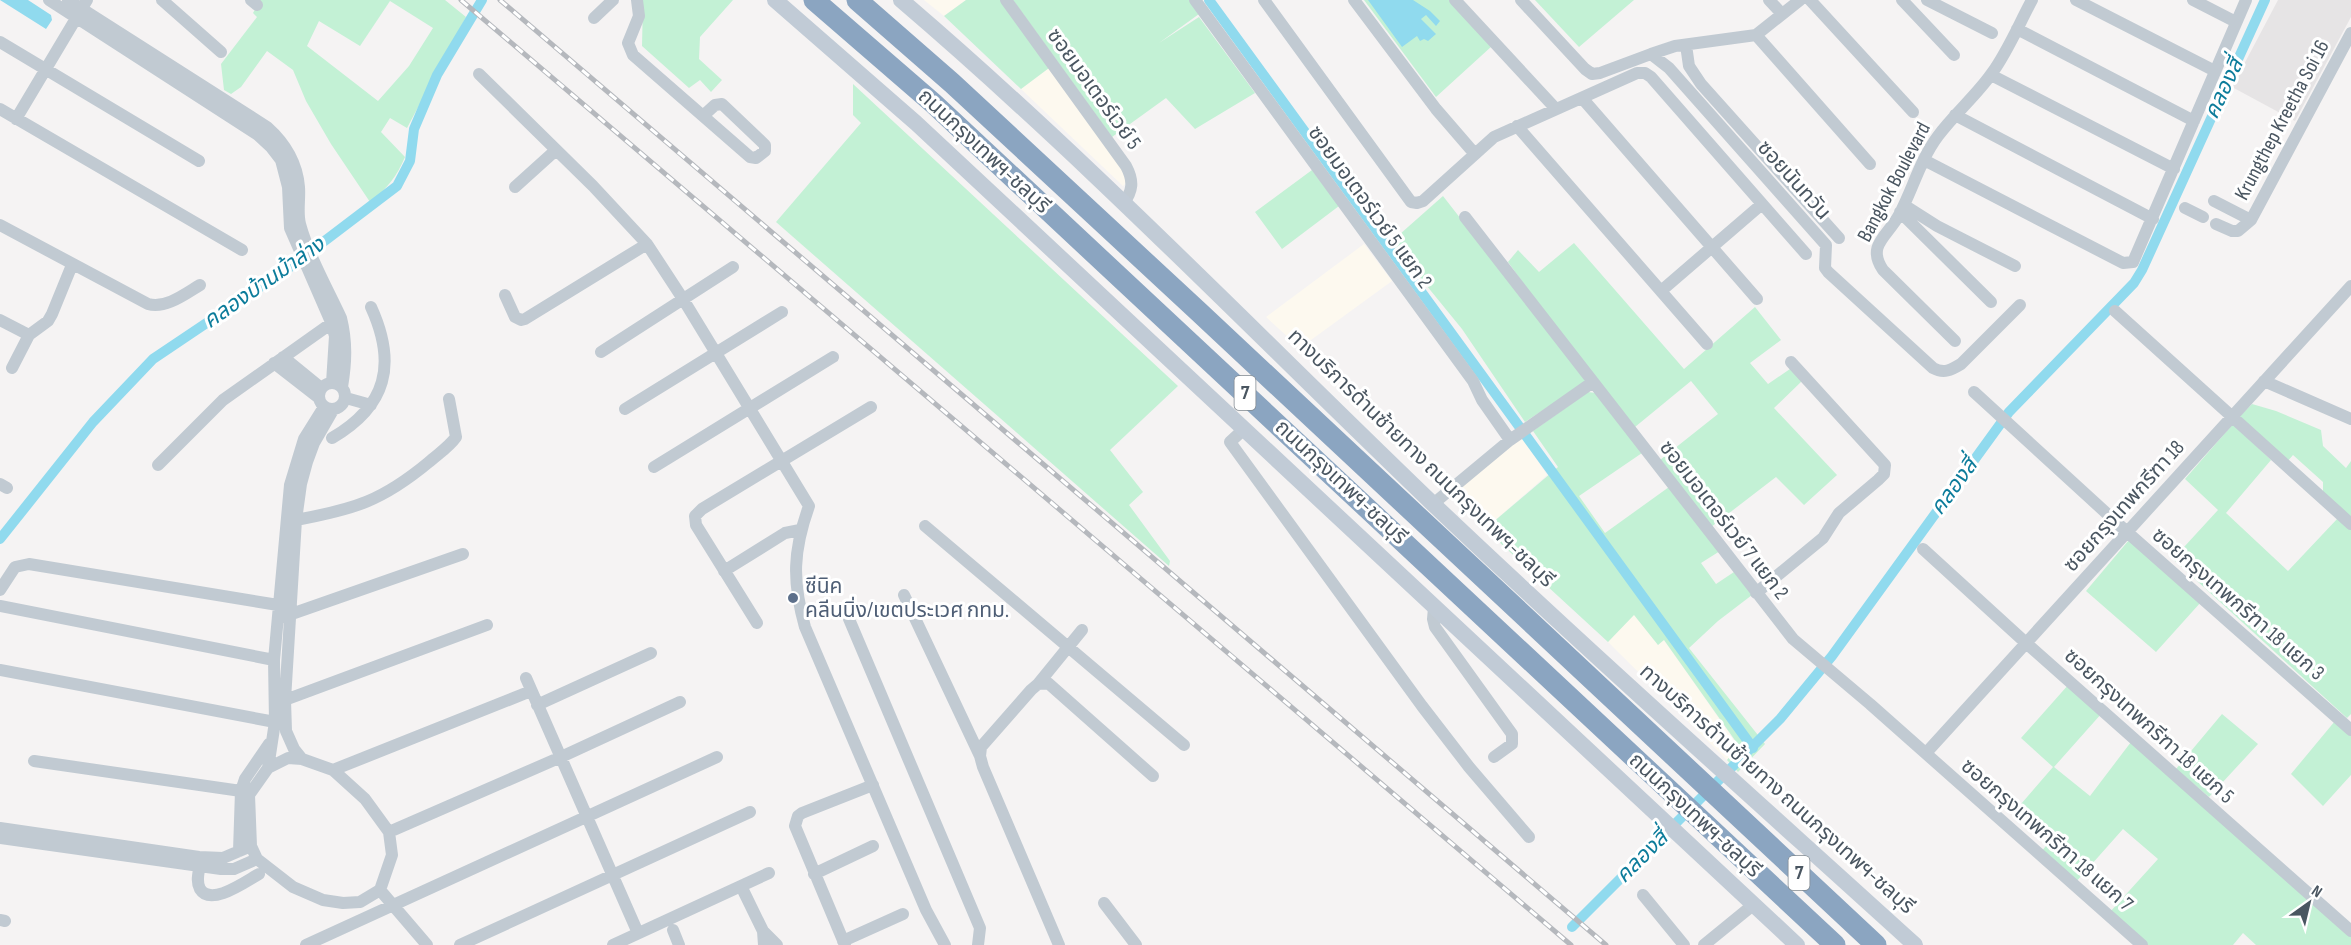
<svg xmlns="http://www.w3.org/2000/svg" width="2351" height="945" font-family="'Sofia Sans Condensed','Noto Sans Thai',sans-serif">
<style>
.commercial{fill:#fdf9ef}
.education{fill:#e6e4e5}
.green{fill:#c3f1d5;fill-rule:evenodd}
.water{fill:#90daee}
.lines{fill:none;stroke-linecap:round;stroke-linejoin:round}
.canal{stroke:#90daee;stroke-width:10}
.street{stroke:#c1cad2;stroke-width:12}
.secondary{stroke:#c1cbd6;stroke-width:16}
.highway{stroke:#8ba5c1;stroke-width:21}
.rail-casing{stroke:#b5b8bd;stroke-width:5}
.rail{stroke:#fff;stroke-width:3;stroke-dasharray:9;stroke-linecap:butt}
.service-dot{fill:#5c6f8a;stroke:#fff;stroke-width:2}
.labels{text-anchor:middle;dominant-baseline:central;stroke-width:6;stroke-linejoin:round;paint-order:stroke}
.shield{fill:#fff;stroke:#808990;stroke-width:1.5}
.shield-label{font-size:20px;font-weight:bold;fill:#4a5661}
.street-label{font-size:21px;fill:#4a5661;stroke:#fff}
.service-label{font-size:21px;fill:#4e5e75;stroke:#fff;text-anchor:start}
.water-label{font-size:22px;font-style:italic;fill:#0c7c9b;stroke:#fff}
</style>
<rect width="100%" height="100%" fill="#f5f3f3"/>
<path class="commercial" d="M924,0H966L944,16Z
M1049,68L1126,172V183L1123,186L1021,89Z
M1364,244L1392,281L1300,348L1266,317Z
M1521,436L1547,475L1485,529L1450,495Z
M1634,614L1658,645L1663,639L1739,747L1727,760L1608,642Z"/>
<path class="education" d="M2278,0H2351V17L2295,121L2232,87Z"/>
<path class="green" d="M260,0H445L466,17L407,128L390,118L381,132L405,157C397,176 387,189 370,202L331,144L306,101L293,70L267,51L241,87L231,94L224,90L221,64L257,17L253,13ZM390,1L433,28L409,66L378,101L307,46L319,21L360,46Z
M643,0H733L700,37L699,59L722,80L711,92L700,80L689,88L642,46Z
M966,0H1002L1049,68L1021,89L944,16Z
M1013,0H1189L1199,14L1159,43L1199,17L1255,93L1195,129L1166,98L1112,137Z
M1364,0H1449L1492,46L1436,97Z
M1535,0H1634L1579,47Z
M853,84L1178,386L1110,450L1143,492L1129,505L1170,561L1169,566L776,222L861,123L853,115Z
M1312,170L1339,206L1282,249L1255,212Z
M1443,196L1587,381L1525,422L1462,329L1391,242Z
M1574,243L1684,369L1755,307L1781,340L1750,363L1768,384L1790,369L1802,381L1774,408L1837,475L1804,505L1776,477L1711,527L1660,460L1718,414L1691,381L1635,427L1546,315L1508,262L1518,250L1539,272Z
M1588,392L1596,393L1642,453L1579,496L1605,533L1669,487L1720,551L1701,563L1716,584L1734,572L1752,595L1718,621L1689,648L1765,744L1738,772L1727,760L1739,746L1664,640L1658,645L1634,615L1608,642L1485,529L1558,467L1533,431Z
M2252,404L2276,411L2321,430L2323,446L2346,468L2351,461V520L2323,495V482L2293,455L2287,462L2238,418Z
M2233,424L2271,460L2226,513L2288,571L2338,518L2351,529V714L2347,718L2173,559L2218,510L2185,479Z
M2129,540L2201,602L2156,652L2086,591Z
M2069,684L2102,713L2054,767L2090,796L2131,742L2351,934V945H2256L2243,933L2233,945H2146L2110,912L2158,859L2123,829L2075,883L2041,852L2054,836L2021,804L2053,767L2021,738Z
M2222,714L2258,744L2209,797L2176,769Z
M2335,721L2351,735V775L2323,806L2291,774Z"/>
<path class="water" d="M0,0H28L51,15L52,20L46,29Z
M1368,0H1413L1430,11L1440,21L1436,26L1426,15L1421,19L1436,34L1428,41L1424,39L1420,41L1417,36L1402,47Z"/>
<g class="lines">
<path class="canal" d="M1209,0L1753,748
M0,539L93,422L153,359L293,265L397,186L410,161L414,129L437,75L482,0
M1572,927L1780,719L1832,656L2009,412L2134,283L2142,270L2265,0"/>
<path class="street" d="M49,0L258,135L271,147L281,160L288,187L290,228L331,322L335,336L332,383
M68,0L267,127C285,143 297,163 299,187C300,199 297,212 300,224C308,254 328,290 341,318C347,342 346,363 342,387
M162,0L221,52
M251,0L257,5
M637,0L639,16L628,43L633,55L750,157L756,158L765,151V145L722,104L715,105L704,115
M1006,0L1126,166C1134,181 1133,191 1123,204
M1195,0L1473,381L1482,400L1510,440
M1264,0L1411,202L1417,203L1423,201L1494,137L1637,73H1645L1651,77L1806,254
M1354,0L1436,109L1474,153
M1455,0L1556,109
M1521,0L1585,69L1592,74L1600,73L1651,54L1669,68L1826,245L1825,268L1828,272L1933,368C1944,374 1951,370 1961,364L2020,305
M1769,0L1782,14
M1810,0L1913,112
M1902,0L1954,55
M1927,0L1992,33
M2076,0L2215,71
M2193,0L2236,22
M594,18L613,0
M2017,29L2194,121
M1756,35L1870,164
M0,42L199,161
M1686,45L1689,66L1701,84L1839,238
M1651,54L1675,46L1756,35L1800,0
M479,74L593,186L647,244L683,299L809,506C793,551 792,581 805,627L926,910L945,945
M1991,75L2174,169
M1582,98L1757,299
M0,109L242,250
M1955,115L2153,219
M16,119L87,0
M1517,126L1707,344
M1924,160L2123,263L2133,262L2246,0
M515,187L556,150
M2214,201L2251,220L2351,33
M1904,205L1937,226L2015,266
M2185,208L2203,217
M1900,212L1991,302
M1465,217L1793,639L1870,704L2142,945
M2216,224L2232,231H2238L2251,220
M0,225L148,304C166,309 185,294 200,285
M1661,291L1762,204
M505,295L515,317L521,320L525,319L647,244
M2115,311L2351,524
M0,320L29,335
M1955,341L1883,270C1866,245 1888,236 1899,215C1913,189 1920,160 1938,136C1954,114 1976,96 1992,73C2008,51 2019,24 2032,0
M601,352L733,267
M283,357L321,388
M274,363L319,398
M12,368L29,335L48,321L52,314L72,265
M2264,381L2351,419
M319 396a13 13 0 1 1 26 0a13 13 0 1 1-26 0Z
M1974,392L2127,532L2351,730
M346,398L371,405
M625,409L782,312
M1243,430L1230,442L1422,706L1469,767L1529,837
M332,438C387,406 397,364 371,307
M158,465L223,400L336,320
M654,467L833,357
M0,484L7,488
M1433,504L1510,440L1593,382
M296,520C355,509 382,501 429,462C438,454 449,447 456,437L449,399
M925,526L1184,745
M1923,549L2026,643L2351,931
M724,571L785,533L800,530
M0,590L15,567L29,564L278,605
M1756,593L1823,538L1839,513L1878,480L1884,474L1885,465L1791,362
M904,595L980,756
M0,606L274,660
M1434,608L1433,619L1435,627L1512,734V744L1494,757
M283,617L463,554
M849,619L980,928L978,945
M757,623L696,525L695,516L702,509L871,407
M0,670L275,722
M526,678L638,933
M1038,684L1082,630
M285,700L487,625
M537,705L651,653
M1926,753L2351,286
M288,758L302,759L333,770L365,799L389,832L392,855L380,890L360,902L343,903L323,900L293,887L257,859L251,846L249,795L268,768Z
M302,759L294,749L286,731L285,700L296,520L301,484L307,462L314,443L333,410
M34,761L241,791L249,795
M268,768L275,722L274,660L290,485L304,439L324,407
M333,770L531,691
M0,828L199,857L223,858L251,846
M389,832L561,757L680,702
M0,838L221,869H234L257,859
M239,851L241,791L245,779L269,744
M200,861C200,870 195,880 200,889C211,907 246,881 259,874
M814,874L873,846
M741,886L763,931L764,945
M380,890L427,945
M1643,895L1684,945
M1104,903L1136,945
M0,920L5,921
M673,930L679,945
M763,931L777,945
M843,941L903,914
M306,945L717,757
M460,945L750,812
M613,945L769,873
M845,945L795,826L798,816L802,813L873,785
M1059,945L983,767L980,756L981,747L1031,690L1038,684L1048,683L1153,776
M1704,945L1753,905"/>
<path class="secondary" d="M775,0L916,123L1797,945
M901,0C1086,158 1256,334 1432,503C1590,653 1753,798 1915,945"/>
<path class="highway" d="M814,0L933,103L1835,945
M857,0L952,83L1199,312L1876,945"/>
<g class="rail-casing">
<path id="rail" d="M461,0L1571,945
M500,0L1606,945"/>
</g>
<use href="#rail" class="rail"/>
</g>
<circle class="service-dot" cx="793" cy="598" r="6"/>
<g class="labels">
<g class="shield">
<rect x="1234.5" y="376" width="21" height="34" rx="4.5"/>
<rect x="1788.5" y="856" width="21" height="34" rx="4.5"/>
</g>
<g class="shield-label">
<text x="1245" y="393">7</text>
<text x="1799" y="873">7</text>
</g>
<g class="street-label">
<text transform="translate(1094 89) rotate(54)">ซอยมอเตอร์เวย์ 5</text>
<text transform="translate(2282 120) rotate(-62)">Krungthep Kreetha Soi 16</text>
<text transform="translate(984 151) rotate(43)">ถนนกรุงเทพฯ-ชลบุรี</text>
<text transform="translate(1794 180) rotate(48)">ซอยนันทวัน</text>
<text transform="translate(1894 182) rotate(-62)">Bangkok Boulevard</text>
<text transform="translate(1370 207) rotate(54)">ซอยมอเตอร์เวย์ 5 แยก 2</text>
<text transform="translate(1421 458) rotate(44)">ทางบริการด้านซ้ายทาง ถนนกรุงเทพฯ-ชลบุรี</text>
<text transform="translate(1341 482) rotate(43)">ถนนกรุงเทพฯ-ชลบุรี</text>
<text transform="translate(2124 506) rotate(-48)">ซอยกรุงเทพกรีฑา 18</text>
<text transform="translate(1724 520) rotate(52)">ซอยมอเตอร์เวย์ 7 แยก 2</text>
<text transform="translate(2238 604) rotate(41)">ซอยกรุงเทพกรีฑา 18 แยก 3</text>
<text transform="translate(2149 726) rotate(42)">ซอยกรุงเทพกรีฑา 18 แยก 5</text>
<text transform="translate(1777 789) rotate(42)">ทางบริการด้านซ้ายทาง ถนนกรุงเทพฯ-ชลบุรี</text>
<text transform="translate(1695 815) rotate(43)">ถนนกรุงเทพฯ-ชลบุรี</text>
<text transform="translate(2047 835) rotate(41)">ซอยกรุงเทพกรีฑา 18 แยก 7</text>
</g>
<g class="service-label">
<text x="805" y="586">ซีนิค<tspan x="805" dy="24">คลีนนิ่ง/เขตประเวศ กทม.</tspan></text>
</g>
<g class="water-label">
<text transform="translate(2224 89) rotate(-65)">คลองสี่</text>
<text transform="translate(264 283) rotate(-35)">คลองบ้านม้าล่าง</text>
<text transform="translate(1954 487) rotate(-54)">คลองสี่</text>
<text transform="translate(1642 857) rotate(-45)">คลองสี่</text>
</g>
</g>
<g transform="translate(2309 903) rotate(34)" stroke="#ffffff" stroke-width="4.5" paint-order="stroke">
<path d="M0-4.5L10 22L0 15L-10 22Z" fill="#4a5661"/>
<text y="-9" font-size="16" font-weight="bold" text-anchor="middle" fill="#4a5661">N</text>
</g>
</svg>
